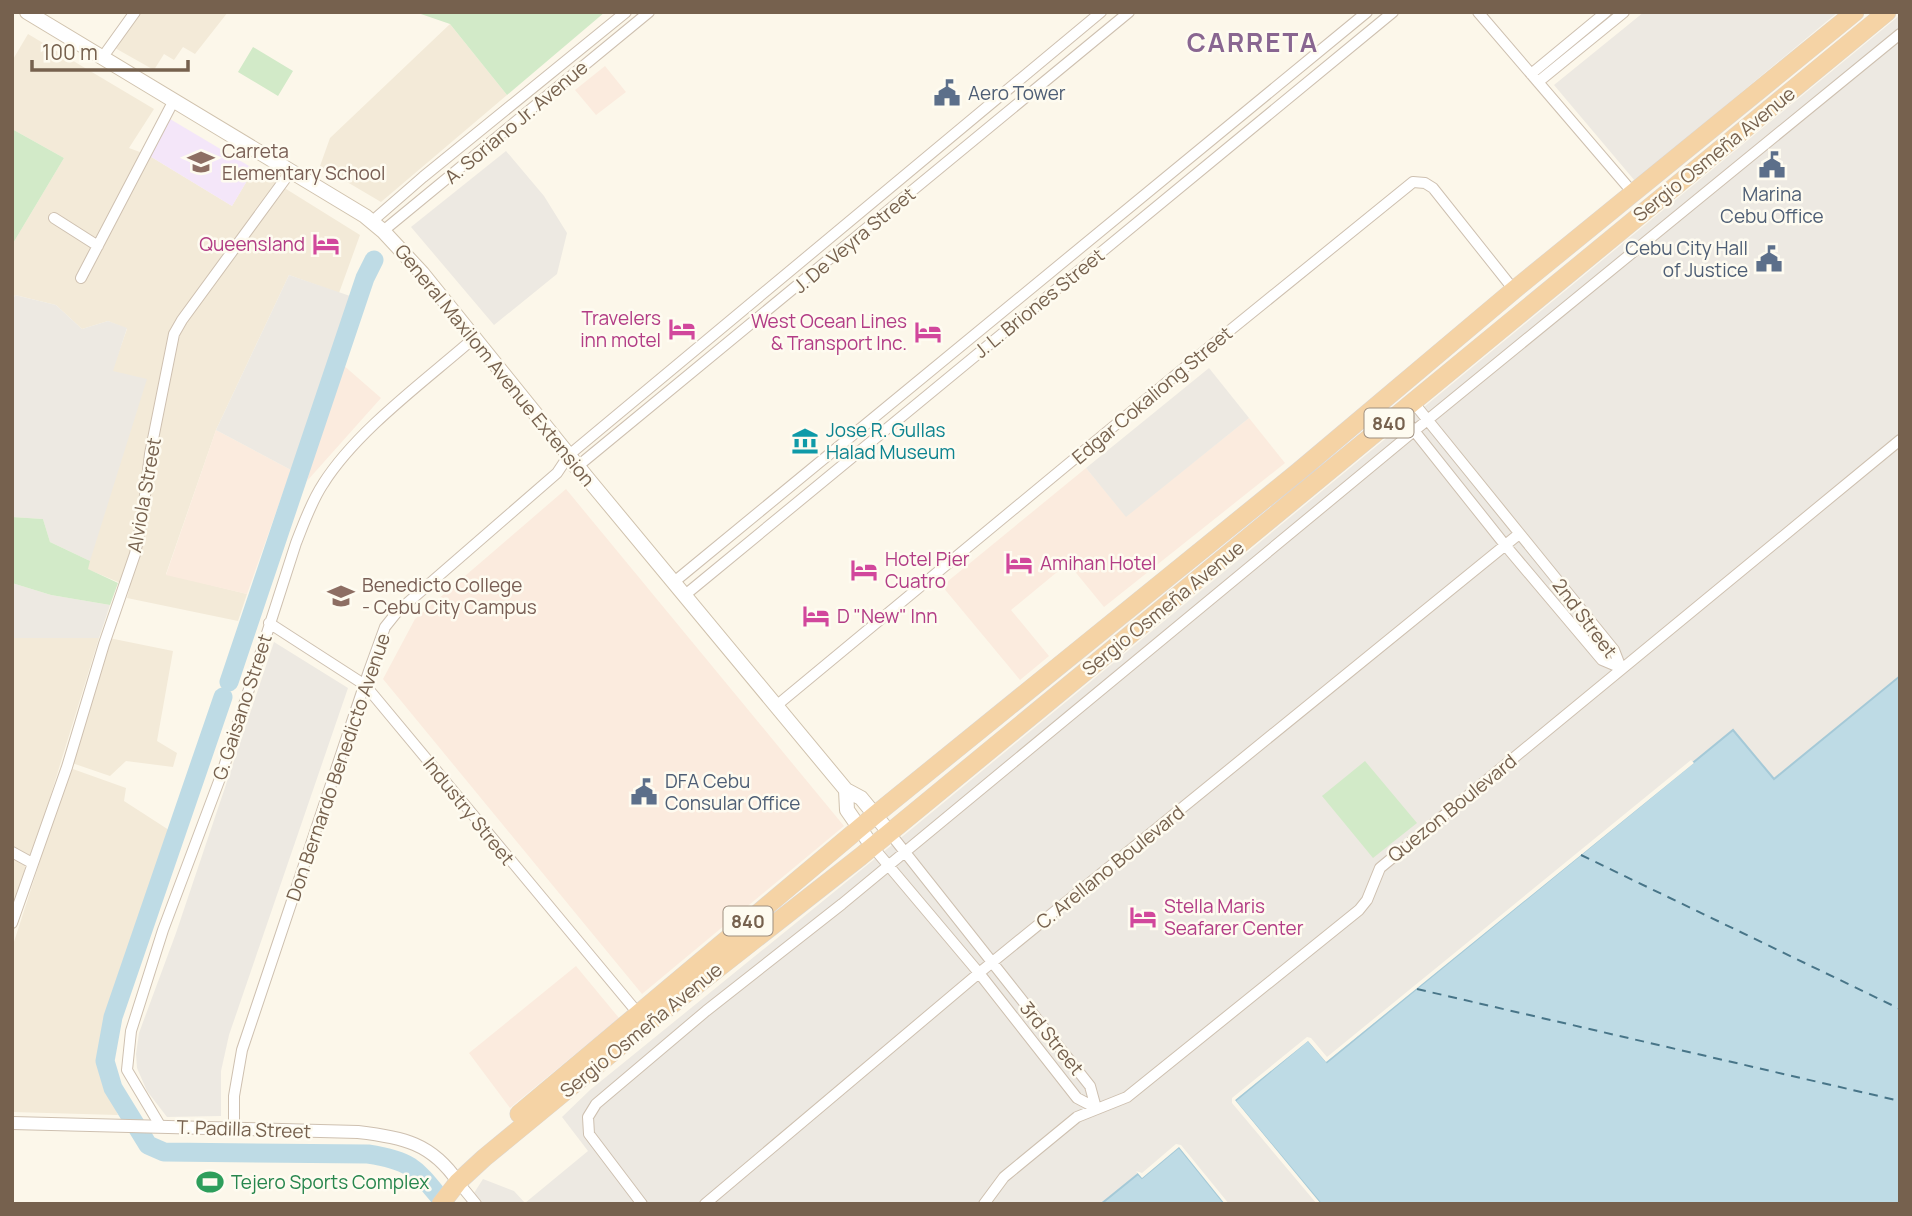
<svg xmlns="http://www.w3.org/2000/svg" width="1912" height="1216" font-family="Manrope,sans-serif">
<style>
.residential{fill:#f3ead8}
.commercial{fill:#fbebde}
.industrial{fill:#ede9e2}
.education{fill:#f4e6f9}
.green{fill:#d2eac8}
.water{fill:#bedbe5;stroke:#a5c9d7;stroke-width:2}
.pier{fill:#fcf7ea}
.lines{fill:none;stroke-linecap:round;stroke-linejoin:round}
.river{stroke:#bedbe5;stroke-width:19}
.ferry{stroke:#487588;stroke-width:2;stroke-dasharray:9 7;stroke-linecap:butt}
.minor-casing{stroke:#cec0b0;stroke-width:12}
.tertiary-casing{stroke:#cec0b0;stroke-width:14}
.secondary-casing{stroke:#d0c2ad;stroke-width:16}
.trunk-casing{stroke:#dbd6d1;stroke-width:19}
.minor{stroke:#fff;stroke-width:10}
.tertiary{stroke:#fff;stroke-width:12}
.secondary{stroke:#fff;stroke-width:14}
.trunk{stroke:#f5d3a5;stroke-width:18}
.labels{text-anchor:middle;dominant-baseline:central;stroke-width:5;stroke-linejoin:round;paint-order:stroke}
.shield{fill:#fefbf0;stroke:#9f8f7f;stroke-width:2}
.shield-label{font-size:18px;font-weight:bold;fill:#76614e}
.service-label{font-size:19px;fill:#4e5e75;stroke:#fefbf0;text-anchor:start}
.street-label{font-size:19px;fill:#76614e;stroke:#fefbf0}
.education-label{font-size:19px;fill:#785e54;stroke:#fefbf0;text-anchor:start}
.hotel-label{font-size:19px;fill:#b23c85;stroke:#fefbf0;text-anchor:start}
.culture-label{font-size:19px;fill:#0d838f;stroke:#fefbf0;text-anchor:start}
.leisure-label{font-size:19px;fill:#27864d;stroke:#fefbf0;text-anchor:start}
.district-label{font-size:26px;font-weight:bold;letter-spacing:2px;fill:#896691;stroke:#fefbf0}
</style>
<rect width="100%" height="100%" fill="#fcf7ea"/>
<path class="residential" d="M139,12H228L195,54L183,47L174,60L164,54L154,70L115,48Z
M450,24L507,95L381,202L320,166L330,138Z
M28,34L154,109L129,148L148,155L232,206L254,169L360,235L339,293L289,275L216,430L166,574L247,594L238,621L127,598L130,587L87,569L112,371L127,329L108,321L82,329L56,305L15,295L12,302V245L64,158L12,129V61Z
M12,638H99L32,856L12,847Z
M109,638L173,651L157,741L177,753L173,767L126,761L110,776L72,763Z
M70,768L126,788L124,801L172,832L104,1035L101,1076L118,1115L12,1112V948Z
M12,858L26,865L12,911Z"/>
<path class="commercial" d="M605,66L626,92L596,115L575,90Z
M342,364L381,398L307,481L321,427Z
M1249,418L1285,463L1104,607L1068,563L1011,610L1049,656L1020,680L942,586L1086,468L1126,516Z
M216,430L291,470L247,594L166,575Z
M566,489L844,826L642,994L383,679L415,619Z
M576,966L619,1018L510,1108L469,1053Z"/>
<path class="industrial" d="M1644,12H1838L1635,181L1554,85Z
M1900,15V676L1774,779L1733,730L1326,1062L1235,1100L1321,1204H1225L1179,1147L1142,1178L1138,1174L1101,1204H467L483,1179L514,1191L525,1203L588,1151L562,1117L590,1090L914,827Z
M506,151L544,196L567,233L557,274L494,325L411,227Z
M289,275L353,297L291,470L216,430Z
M15,295L56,305L82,329L108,321L127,328L113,371L147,379L90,561L50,542L43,519L12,517V302Z
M1209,368L1249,418L1126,517L1086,468Z
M12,583L51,595L110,605L99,638H12Z
M274,642L348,688L229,1035L221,1071V1116L167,1117L147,1091L137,1068L136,1054L139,1033L176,933Z"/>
<path class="education" d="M170,119L254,169L232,206L148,155Z"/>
<path class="green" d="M415,12H605L507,95L450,24Z
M253,47L293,71L278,96L238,72Z
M12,129L64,158L12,245Z
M12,517L43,519L50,542L90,561L88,569L118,583L110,605L51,595L12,583Z
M1365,761L1417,823L1373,858L1322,796Z"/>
<path class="water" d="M1900,676V1204H1321L1235,1101L1308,1040L1327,1062L1733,730L1774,779Z
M1179,1147L1225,1204H1101L1138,1174L1142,1178Z"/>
<path class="pier" d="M1691,760L1694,763L1326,1062L1308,1041L1235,1100L1321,1204H1317L1232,1103V1098L1307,1037L1311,1038L1327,1057Z
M1176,1144L1181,1145L1229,1204H1225L1179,1147L1142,1178L1136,1171L1142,1173Z"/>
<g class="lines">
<path class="river" d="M229,682L365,278L374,260
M223,697L113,1017L105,1061L113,1088L148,1145L164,1152L368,1154C414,1161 417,1170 445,1204"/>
<path class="ferry" d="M1581,855L1900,1009
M1417,989L1900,1101"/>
<g class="minor-casing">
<path id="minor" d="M1478,12L1634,194
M102,58L135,12
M1531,74L1606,12
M1538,82L1624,12
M54,218L98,246
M374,223L377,217L423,177L626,12
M383,231L649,12
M81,278L173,102
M1413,402L1614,650L1621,668
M1400,413L1505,545L1602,660L1621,668
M573,467L578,466L1129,12
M674,582L1367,12
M685,595L1393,12
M269,623L365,685L642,1018
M776,706L1207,349L1413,182L1425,183L1433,188L1514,290
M889,832L1090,1086L1096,1108
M872,846L979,973L1077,1098L1096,1108
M12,852L32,863
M12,923L67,767L104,644L135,554L142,520L150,454L174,334L182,320L291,171
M161,1127L127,1070L131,1031L163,930L222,773L296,543C304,523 311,502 323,484C357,430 425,381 474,338
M234,1129V1096L242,1050L369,671L385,627L397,612L557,473L569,455L1101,12
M458,1182L476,1204
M642,1204L589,1134L588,1117L596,1104L706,1011L842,904L1414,431L1900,34
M705,1204L979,973L1519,534
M984,1204L1004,1177L1077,1117L1127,1097L1359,910L1367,900L1380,868L1900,440"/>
</g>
<g class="tertiary-casing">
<path id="tertiary" d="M12,1123L358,1132C402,1137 432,1143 458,1182"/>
</g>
<g class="secondary-casing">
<path id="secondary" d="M27,12L365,216L383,231L422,273L588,479L846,790L861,798L889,832
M846,790L847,810L872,846"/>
</g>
<g class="trunk-casing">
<path id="trunk" d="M519,1114L875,815L1298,472L1514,290L1855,12
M441,1204L458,1182L484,1158L647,1024L860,857L1887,12"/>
</g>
<use href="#minor" class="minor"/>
<use href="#tertiary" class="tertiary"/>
<use href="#secondary" class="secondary"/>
<use href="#trunk" class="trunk"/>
</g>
<defs>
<g id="civic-bare" transform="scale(2.1)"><path d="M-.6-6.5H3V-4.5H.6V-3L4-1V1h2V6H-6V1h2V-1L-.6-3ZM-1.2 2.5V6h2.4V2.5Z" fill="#5c6f8a" stroke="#fefbf0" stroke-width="2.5" paint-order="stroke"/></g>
<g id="school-bare" transform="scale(2.1)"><path d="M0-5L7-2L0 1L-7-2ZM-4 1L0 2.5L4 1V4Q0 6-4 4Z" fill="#8d6e63" stroke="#fefbf0" stroke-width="2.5" paint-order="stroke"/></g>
<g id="hotel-bare" transform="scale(2.1)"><path d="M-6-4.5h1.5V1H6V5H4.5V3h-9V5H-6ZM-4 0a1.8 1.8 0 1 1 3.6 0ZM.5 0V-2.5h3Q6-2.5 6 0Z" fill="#d1479c" stroke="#fefbf0" stroke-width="2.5" paint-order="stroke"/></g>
<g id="museum-bare" transform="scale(2.1)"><path d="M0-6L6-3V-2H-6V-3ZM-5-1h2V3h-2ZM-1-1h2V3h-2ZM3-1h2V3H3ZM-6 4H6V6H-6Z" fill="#0f9aa8" stroke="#fefbf0" stroke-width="2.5" paint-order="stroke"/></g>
<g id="university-bare" transform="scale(2.1)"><path d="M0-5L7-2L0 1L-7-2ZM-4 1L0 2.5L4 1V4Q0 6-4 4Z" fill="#8d6e63" stroke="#fefbf0" stroke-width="2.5" paint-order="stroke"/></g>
<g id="stadium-bare" transform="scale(2.1)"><path d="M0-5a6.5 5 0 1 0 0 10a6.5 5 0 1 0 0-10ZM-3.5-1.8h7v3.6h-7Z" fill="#2e9e5b" stroke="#fefbf0" stroke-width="2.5" paint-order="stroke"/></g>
</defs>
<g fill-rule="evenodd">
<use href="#civic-bare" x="947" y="93"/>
<use href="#school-bare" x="201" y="162"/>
<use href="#civic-bare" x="1772" y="165"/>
<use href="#hotel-bare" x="326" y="244"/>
<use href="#civic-bare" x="1769" y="259"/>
<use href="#hotel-bare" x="682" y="329"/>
<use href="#hotel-bare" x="928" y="332"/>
<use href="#museum-bare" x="805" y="441"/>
<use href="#hotel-bare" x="1019" y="563"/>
<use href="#hotel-bare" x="864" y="570"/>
<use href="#university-bare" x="341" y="596"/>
<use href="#hotel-bare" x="816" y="616"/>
<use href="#civic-bare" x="644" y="792"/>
<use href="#hotel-bare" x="1143" y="917"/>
<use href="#stadium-bare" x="210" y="1182"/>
</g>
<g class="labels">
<g class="shield">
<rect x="1364.5" y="408.5" width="49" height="29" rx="5"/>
<rect x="723.5" y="906.5" width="49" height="29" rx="5"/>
</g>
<g class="shield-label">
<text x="1389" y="423">840</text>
<text x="748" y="921">840</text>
</g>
<g class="service-label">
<text x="968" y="93">Aero Tower</text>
<text x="1772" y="194" text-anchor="middle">Marina<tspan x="1772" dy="22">Cebu Office</tspan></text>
<text x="1748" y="248" text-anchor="end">Cebu City Hall<tspan x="1748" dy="22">of Justice</tspan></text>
<text x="665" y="781">DFA Cebu<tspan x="665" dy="22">Consular Office</tspan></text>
</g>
<g class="street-label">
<text transform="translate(516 122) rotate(-40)">A. Soriano Jr. Avenue</text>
<text transform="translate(1714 154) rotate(-39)">Sergio Osmeña Avenue</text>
<text transform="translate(854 240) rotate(-40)">J. De Veyra Street</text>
<text transform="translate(1039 303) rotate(-39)">J. L. Briones Street</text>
<text transform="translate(495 365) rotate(51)">General Maxilom Avenue Extension</text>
<text transform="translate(1152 395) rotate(-40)">Edgar Cokaliong Street</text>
<text transform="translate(144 495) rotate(-80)">Alviola Street</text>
<text transform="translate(1163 608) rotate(-39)">Sergio Osmeña Avenue</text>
<text transform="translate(1585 618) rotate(53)">2nd Street</text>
<text transform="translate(242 707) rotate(-72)">G. Gaisano Street</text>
<text transform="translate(338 767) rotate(-71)">Don Bernardo Benedicto Avenue</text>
<text transform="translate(1452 808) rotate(-39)">Quezon Boulevard</text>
<text transform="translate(469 811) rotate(51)">Industry Street</text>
<text transform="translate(1110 867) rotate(-39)">C. Arellano Boulevard</text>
<text transform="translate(641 1030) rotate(-39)">Sergio Osmeña Avenue</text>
<text transform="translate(1052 1038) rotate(51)">3rd Street</text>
<text transform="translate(244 1129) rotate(2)">T. Padilla Street</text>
</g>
<g class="education-label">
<text x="222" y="151">Carreta<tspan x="222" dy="22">Elementary School</tspan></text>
<text x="362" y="585">Benedicto College<tspan x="362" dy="22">- Cebu City Campus</tspan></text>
</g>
<g class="hotel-label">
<text x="305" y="244" text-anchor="end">Queensland</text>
<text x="661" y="318" text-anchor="end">Travelers<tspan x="661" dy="22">inn motel</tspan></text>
<text x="907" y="321" text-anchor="end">West Ocean Lines<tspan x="907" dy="22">&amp; Transport Inc.</tspan></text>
<text x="885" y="559">Hotel Pier<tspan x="885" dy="22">Cuatro</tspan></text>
<text x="1040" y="563">Amihan Hotel</text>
<text x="837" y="616">D "New" Inn</text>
<text x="1164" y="906">Stella Maris<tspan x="1164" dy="22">Seafarer Center</tspan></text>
</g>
<g class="culture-label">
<text x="826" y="430">Jose R. Gullas<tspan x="826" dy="22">Halad Museum</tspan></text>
</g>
<g class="leisure-label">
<text x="231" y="1182">Tejero Sports Complex</text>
</g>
<g class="district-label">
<text x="1253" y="42">CARRETA</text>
</g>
</g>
<rect width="1912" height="1216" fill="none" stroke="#76614e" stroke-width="28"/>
<path d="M32 60v10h156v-10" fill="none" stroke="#76614e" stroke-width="3.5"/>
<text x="42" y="60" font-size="21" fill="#76614e" stroke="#fefbf0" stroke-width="5" paint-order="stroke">100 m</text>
</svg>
